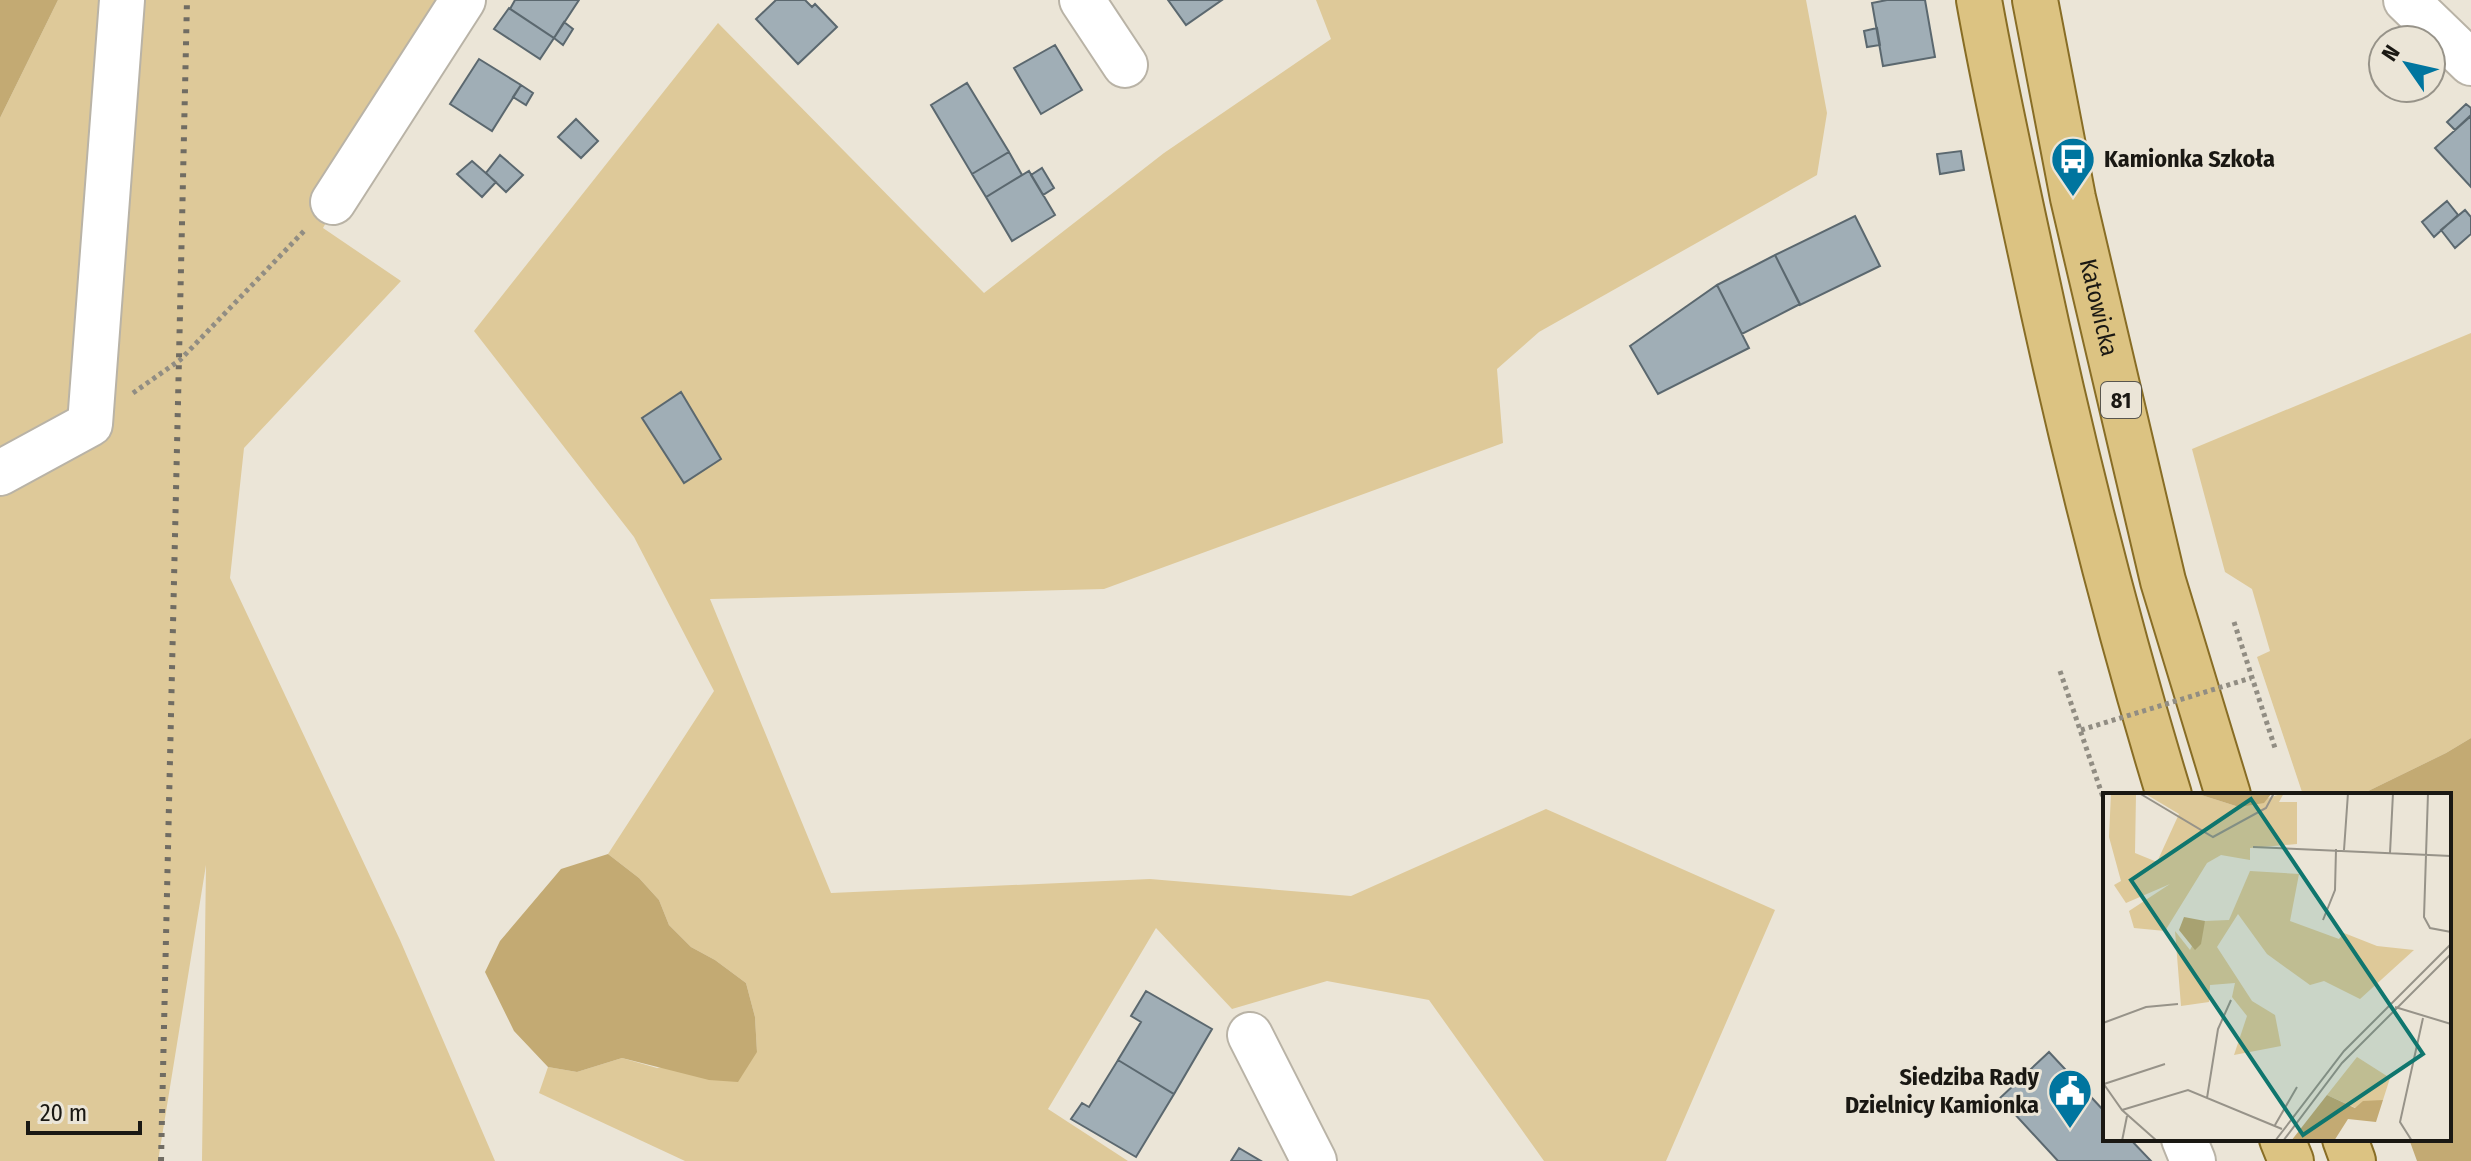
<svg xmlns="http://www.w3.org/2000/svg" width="2471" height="1161" font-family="'Fira Sans Condensed',sans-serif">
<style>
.green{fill:#dec999}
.forest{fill:#c3aa73}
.building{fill:#a0aeb6;stroke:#5b686f;stroke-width:2}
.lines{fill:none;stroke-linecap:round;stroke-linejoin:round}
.minor-casing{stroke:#b9b3a6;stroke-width:48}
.major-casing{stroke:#886d25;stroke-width:48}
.path{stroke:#918d83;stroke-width:5;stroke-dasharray:4 4;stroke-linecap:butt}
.minor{stroke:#fff;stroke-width:44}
.major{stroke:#dcc382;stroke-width:44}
.rail{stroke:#706c63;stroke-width:6;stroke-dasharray:4 8;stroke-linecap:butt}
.path-bridge{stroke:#918d83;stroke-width:5;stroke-dasharray:4 4;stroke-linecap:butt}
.labels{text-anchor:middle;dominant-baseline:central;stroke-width:6;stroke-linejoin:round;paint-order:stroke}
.shield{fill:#ebe5d7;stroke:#59564e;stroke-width:2}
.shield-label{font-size:22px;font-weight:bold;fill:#1a1813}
.poi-label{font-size:24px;font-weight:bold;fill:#1a1813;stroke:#ebe5d7;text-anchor:start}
.street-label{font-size:24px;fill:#1a1813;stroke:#ebe5d7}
.inset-road{fill:none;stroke:#979389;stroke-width:2}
.view{fill:#0f766e;fill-opacity:0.15;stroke:#0f766e;stroke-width:4}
.inset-edge{fill:none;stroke:#1a1813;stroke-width:4}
</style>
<rect width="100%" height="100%" fill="#ebe5d7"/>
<path class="green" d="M58,0H451L323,228L401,281L244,448L230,578L400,940L495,1161H202L206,865L158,1161H0V118Z
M1316,0H1806L1827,113L1817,175L1539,332L1497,369L1503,443L1104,589L710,599L831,893L1150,879L1351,896L1546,809L1775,910L1666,1161H1544L1429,1000L1327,981L1232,1009L1156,928L1048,1109L1128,1161H685L539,1093L548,1067L577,1072L622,1058L657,1068L757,1052L755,1017L746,983L715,960L691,947L669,925L659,900L639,878L608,854L714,691L634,537L474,331L718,23L984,293L1164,153L1331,39Z
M2471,333V738L2446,753L2360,795H2303L2257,657L2270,651L2252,589L2225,572L2192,449Z"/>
<path class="forest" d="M0,0H58L0,118Z
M2471,738V1161H2417L2409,1139H2449V795H2360L2446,753Z
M608,854L639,878L659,900L669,925L691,947L715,960L746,983L755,1017L757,1052L738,1082L709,1080L622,1058L577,1072L548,1067L514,1031L485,972L500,941L561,869Z"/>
<path class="building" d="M515,0H579L554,38L510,9Z
M776,0H805L812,7L815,4L837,27L798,64L756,19Z
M1168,0H1222L1186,25Z
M1887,0H1925L1935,57L1883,66L1872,3Z
M509,8L554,38L540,59L494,29Z
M564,22L573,29L563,45L554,38Z
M1877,28L1880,45L1867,47L1864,31Z
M1055,45L1082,90L1041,114L1014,68Z
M479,59L521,85L492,131L450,104Z
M967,83L1009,152L972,174L931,105Z
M521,85L533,93L526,105L513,97Z
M2466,104L2471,108V115L2455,130L2447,122Z
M2471,116V187L2435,148Z
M576,119L598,141L581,158L558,137Z
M1961,151L1964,170L1940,174L1937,154Z
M1009,152L1022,175L986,197L972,174Z
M500,155L523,175L506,192L486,173Z
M472,161L496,182L482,197L457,174Z
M1042,168L1054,188L1043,195L1031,175Z
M1029,171L1055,215L1012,241L986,197Z
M2447,201L2458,215L2434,237L2422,222Z
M2465,210L2471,217V234L2455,248L2441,230Z
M1855,216L1880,266L1800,305L1775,255Z
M1775,255L1800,304L1742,334L1717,285Z
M1717,285L1749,348L1658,394L1630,346Z
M681,392L721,459L684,483L642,418Z
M1146,991L1212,1029L1174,1094L1118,1060L1141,1022L1131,1016Z
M2049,1052L2105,1112V1139H2130L2151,1161H2058L2000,1098Z
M1118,1060L1174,1094L1136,1157L1071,1119L1082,1103L1089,1107Z
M1239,1148L1261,1161H1231Z"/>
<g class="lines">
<g class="minor-casing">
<path id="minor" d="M1082,0L1125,65
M2406,0L2471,63
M333,202L463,0
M0,473L90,424L122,0
M1250,1035L1314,1161
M2184,1139L2193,1161"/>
</g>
<g class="major-casing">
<g id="major">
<path d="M1979,0C1994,84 2012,166 2030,249C2069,433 2114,615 2169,795"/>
<path id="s1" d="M2035,0L2073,198L2163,581L2228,795"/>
<path d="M2282,1139L2291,1161"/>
<path d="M2345,1139L2353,1161"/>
</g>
</g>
<path class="path" d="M133,393L180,360L305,230
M2234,622L2275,748
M2060,671L2104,800"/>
<use href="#minor" class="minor"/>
<use href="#major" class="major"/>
<path class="rail" d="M161,1161L187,0"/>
<path class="path-bridge" d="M2081,730L2251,678"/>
</g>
<defs>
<g id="bus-pin" transform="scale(2.3)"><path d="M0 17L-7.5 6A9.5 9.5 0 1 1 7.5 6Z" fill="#00759f" stroke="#ebe5d7"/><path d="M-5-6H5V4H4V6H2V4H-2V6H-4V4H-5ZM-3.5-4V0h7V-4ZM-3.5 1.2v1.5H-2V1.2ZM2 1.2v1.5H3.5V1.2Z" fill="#fff"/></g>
<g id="civic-pin" transform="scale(2.3)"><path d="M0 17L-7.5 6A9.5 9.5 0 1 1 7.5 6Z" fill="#00759f" stroke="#ebe5d7"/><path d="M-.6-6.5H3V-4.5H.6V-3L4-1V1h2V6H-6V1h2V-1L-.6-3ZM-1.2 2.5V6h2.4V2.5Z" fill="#fff"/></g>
</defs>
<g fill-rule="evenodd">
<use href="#bus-pin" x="2073" y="159"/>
<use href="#civic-pin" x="2070" y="1091"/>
</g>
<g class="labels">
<rect class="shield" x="2101" y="382" width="40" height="36" rx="6"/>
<g class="shield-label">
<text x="2121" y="400">81</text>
</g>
<g class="poi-label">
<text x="2104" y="159">Kamionka Szkoła</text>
<text x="2039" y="1077" text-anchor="end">Siedziba Rady<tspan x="2039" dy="28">Dzielnicy Kamionka</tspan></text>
</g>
<g class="street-label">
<text stroke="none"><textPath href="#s1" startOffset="314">Katowicka</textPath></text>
</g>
</g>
<g transform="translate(2103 793)">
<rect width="348" height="348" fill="#ebe5d7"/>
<path d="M8,0L33,1L32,60L54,69L76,21L41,0H92L136,14L181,0L176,9H194V51L147,55V67L118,62L104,70L62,138L31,135L26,118L67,91L23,110L11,92L18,88L6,44ZM147,78L196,81L187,128L236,146L241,140L274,153L311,157L257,206L221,188L207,192L164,161L135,121L114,154L149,208L172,222L178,253L131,262L144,223L129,204L132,190L107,192L106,209L78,213L72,138L87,157L102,128L126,127ZM254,264L287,285L280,307L253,315L224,302Z" fill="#dec999"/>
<path d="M92,0H169L161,10L136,14ZM81,124L102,128L98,151L92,157L76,137ZM224,302L252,315L260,308L280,307L273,329L245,326L231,348H188Z" fill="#c3aa73"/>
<path class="inset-road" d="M36,0L110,44L163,15L171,0M325,0L321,124L327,135L348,139M150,54L348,63M241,57L245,0M287,60L290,0M220,127L232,97L233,56M292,214L348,231M0,230L43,214L75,211M0,290L19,317L54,348M1,291L62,271M104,305L115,236L128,207M19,317L85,297L179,336M172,332L194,294M19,348L24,323M172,348L241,258L348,151M180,348L239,270L348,161M309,348L297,329L320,225"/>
<path class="view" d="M148,6L320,261L200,342L28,87Z"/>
<rect width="348" height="348" class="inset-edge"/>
</g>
<g transform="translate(2407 64) rotate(304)"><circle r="38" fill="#ebe5d7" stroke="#979389" stroke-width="2"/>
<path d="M0-6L14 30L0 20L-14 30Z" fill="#00759f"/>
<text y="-12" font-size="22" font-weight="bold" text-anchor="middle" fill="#1a1813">N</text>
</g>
<path d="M28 1121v12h112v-12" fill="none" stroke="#1a1813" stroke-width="4"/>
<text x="40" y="1121" font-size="24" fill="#1a1813" stroke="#ebe5d7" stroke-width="6" paint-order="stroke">20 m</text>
</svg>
